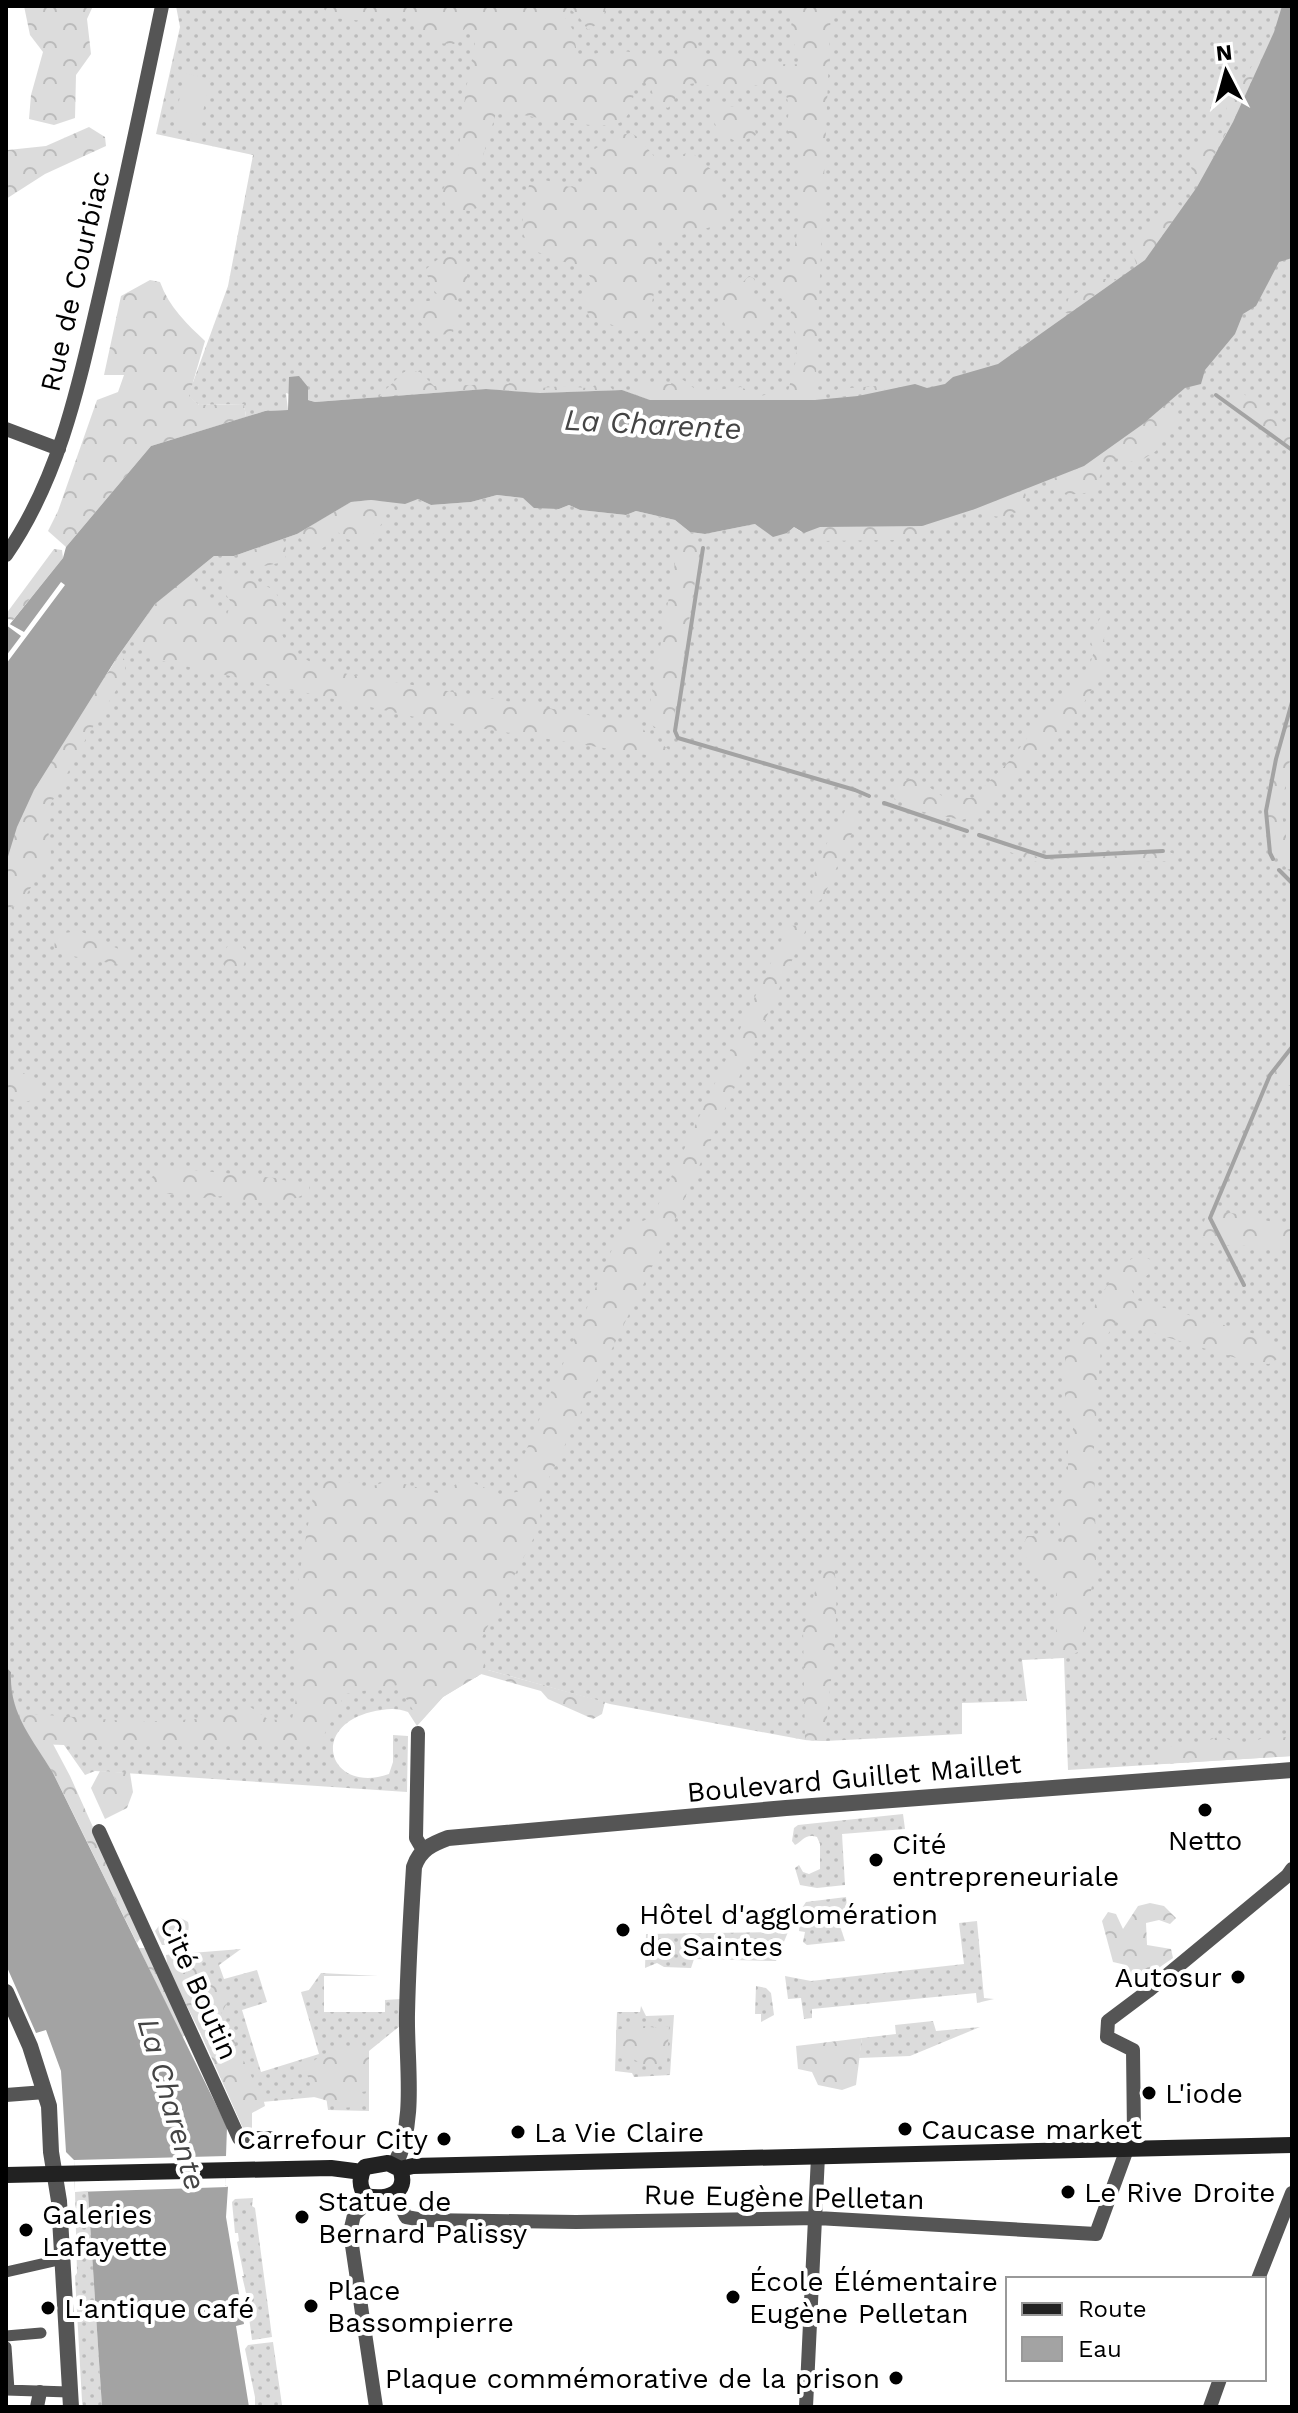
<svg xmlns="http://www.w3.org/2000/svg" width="1298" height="2413" font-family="'Work Sans',sans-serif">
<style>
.grass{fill:url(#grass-dots)}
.forest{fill:url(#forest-crowns)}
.pitch{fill:#dcdcdc}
.water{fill:#a3a3a3}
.pier{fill:#fff}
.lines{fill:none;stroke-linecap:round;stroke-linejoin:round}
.stream{stroke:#a3a3a3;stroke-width:4}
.pedestrian{stroke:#555;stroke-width:11}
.minor{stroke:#555;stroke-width:14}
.tertiary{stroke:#555;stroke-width:16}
.secondary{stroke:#222;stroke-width:16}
.poi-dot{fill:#000;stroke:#fff;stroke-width:3}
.labels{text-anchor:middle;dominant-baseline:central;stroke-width:8;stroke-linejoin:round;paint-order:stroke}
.street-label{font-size:28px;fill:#000;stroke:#fff}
.poi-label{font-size:28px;fill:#000;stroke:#fff;text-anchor:start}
.water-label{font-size:30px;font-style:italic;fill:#444;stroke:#fff}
</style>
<defs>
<pattern id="grass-dots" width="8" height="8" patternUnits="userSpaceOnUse" patternTransform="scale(2)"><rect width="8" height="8" fill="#dcdcdc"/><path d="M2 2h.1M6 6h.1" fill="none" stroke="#bbb" stroke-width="1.8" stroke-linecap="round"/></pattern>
<pattern id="forest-crowns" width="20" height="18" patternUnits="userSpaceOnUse" patternTransform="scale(2)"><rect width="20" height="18" fill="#dcdcdc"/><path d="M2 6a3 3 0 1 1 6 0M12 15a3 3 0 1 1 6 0" fill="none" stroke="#bbb"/></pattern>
</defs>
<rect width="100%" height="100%" fill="#fff"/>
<path class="grass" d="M176,6H1292V1756L1068,1770L1064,1658L1022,1660L1027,1701L962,1703V1734L825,1741L805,1740L610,1704L488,1670L443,1697L417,1726L408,1712C396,1707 384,1709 371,1712C307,1728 331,1795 389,1774L393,1762V1735L408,1736L407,1792L95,1771L85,1775L64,1745L35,1744C17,1722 9,1700 11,1672L6,1667V863L116,659L155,604L214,556H234L297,534L351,502L418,499L431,505L471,502L497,495L523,498L559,509L569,505L580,510L626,515L636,511L675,520L690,532L705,534L755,524L787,533L794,527L803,533L650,400L621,390L540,393L486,389L315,402L286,393L288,410L265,411L246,417L244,404L199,405L188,396L228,286L253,155L156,134L180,27Z
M903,1814L905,1829L842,1834L845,1885L817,1888L800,1885L795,1868L799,1865L803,1872L809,1874L820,1869V1844L817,1837C805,1833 803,1841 795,1845L792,1841L794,1828L798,1825Z
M846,1897L847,1906L854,1905L855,1917L838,1920L845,1941L807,1945L803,1942L805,1932L799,1931L802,1908L806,1902Z
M977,1921L984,1998L994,1999L977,2003L976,1993L812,2009V2018L804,2019L801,1998L788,1999L785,1976L811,1981L964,1964L959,1923Z
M788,1932L776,1961L694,1959L691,1968L664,1967L657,1963L645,1968L646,1934Z
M241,1949L219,1965L224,1979L257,1970L267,2002L242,2010L261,2072L319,2054L301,1992L309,1990L321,1973L378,1976H324V2012H385V2000L401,1999V2025L369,2051V2111L328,2110L326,2096L252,2103V2130H244L166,1955Z
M756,1986L766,1988L771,1993L774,2015L761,2022V2014H755Z
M641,2006L646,2016L674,2015L670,2075L634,2077L632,2073L615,2071L617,2012H640Z
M933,2021L936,2031L980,2027L910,2056L859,2058L862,2038L896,2034L895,2025Z
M75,2192H88L102,2407H83L82,2401L75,2276L77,2273Z
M253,2198L252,2206L255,2208L272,2337L252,2340L248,2310L250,2309L242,2276H244L237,2242L239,2241L238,2233H235L232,2202L235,2199Z
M273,2342L282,2405L255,2407V2397L245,2349L248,2345Z"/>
<path class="forest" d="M24,6H93L87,19L91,54L76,75L75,118L54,125L29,119L31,95L43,52L30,35Z
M325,6H606L603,20L588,30L579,17L570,9L562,13L573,30L578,59L601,52L607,59L623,51L679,59L674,39L694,30L699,49L708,55L792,65L802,63L790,34L794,6H831L815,400H650L634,394L641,385L671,384L674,373L699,392L741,387L759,396L788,391C794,370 805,338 788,319L795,303L777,296L775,277L792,263L798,227L799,151L787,129L789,106L785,91L754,85L724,90L699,83L679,85L675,99L668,108L655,103L650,84L635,82C633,96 634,113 621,122C603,133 521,114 497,110L482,159L481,206L470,211L446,208L442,192L458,156L466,89L475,44L474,33L466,27L454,44L433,43L411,14H377L364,21L333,18L324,9Z
M1274,31L1233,122L1230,121L1226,107Z
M714,102L721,107L741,106L753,119L756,135L739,143L720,133L705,106Z
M89,127L105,137L106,146L45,174L6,199V144L8,150L46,146Z
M630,133L638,137L658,161L691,152L715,173L729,218L715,226L655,242C661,268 653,301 646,327L633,332L589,317L584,301L592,279L582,266L560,261L530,249L521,229L529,185C546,173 556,187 573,187C578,188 586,183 592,182L589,153L613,137Z
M1226,133L1201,179L1192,171L1189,157L1206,134Z
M1176,203L1183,207L1145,260L1137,266L1132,251L1141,235Z
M444,254L455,256L467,267V285L457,300L453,333L434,336L415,317V303L441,299L433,289L425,270Z
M749,276L755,279L750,293L770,311L762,326L726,328L720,311V291L732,281L742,283Z
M1101,279H1117L1069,314L1064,312L1069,297Z
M150,280L160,282C169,307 187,324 205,341L189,396L199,405L244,404L246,417L151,446L66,547L48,531L58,511L97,400L118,392L124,375H104L121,296Z
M405,371L420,372L434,386L508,384L515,379L540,388L564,386L587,388L606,382L613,390L540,393L486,389L379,396Z
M903,384L902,387L834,398L837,389Z
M1241,392L1292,428V450L1232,407V393Z
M1169,401L1178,417L1156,451L1137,463L1117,458L1104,466L1094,492L1066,495L1051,479L1084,466Z
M1024,490L1026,496L1022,510C1006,516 993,523 981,506Z
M371,500L389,502L385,520L364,545L347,539L332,528L331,542L320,550L305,545L297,534L351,502Z
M962,513L963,519L901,540L819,541L804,533L820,527L922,526Z
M682,535L696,540L699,555L673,726L654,728L648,715L678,546Z
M283,539L287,552L284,562L259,567L246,563L250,551Z
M54,549L62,550L63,558L13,620L7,619L6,614Z
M191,573L211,607L226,618L231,602L222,589L224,577L240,573L274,590L284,606L281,633L291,651L325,670L635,723L673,753L665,761L647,755L424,719L153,659L132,638L155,604Z
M1101,617H1111L1104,638L1106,664L1073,722L983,812L962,820L919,811L894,799L898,785L911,778L926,785L945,798H973L1013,757L1046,713L1086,678L1094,651L1089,636Z
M120,654L126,662L124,678L89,733L46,813L51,854L19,907L11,906L14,912L6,920C6,902 4,882 6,864C13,804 86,707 120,654Z
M1292,678V748L1281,810L1287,842L1292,848V874C1244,828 1275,762 1290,708C1293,698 1288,688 1292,678Z
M846,809L856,814L853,831L823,898L814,905C805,873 831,837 846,809Z
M1003,845L1046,860L1169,852L1174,854L1173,861L1045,865L999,848Z
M808,925L673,1224L544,1488L539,1503L541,1524L476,1649L488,1670L605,1702L602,1714L593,1719L548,1699L541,1691L481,1674L443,1697L420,1722L398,1685L345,1694L319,1745L53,1744L70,1776L142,1936L137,1943C109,1888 83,1832 55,1777C44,1755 23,1736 19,1713L141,1722L217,1718L249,1706L269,1720L292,1719L297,1694L298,1582L314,1491L332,1475L365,1489L390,1480L441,1494L464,1479L502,1495L521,1491L516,1474L619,1233L653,1216L788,926Z
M80,931L127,953L129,961L120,965L62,954L54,948L56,934Z
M240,942C248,950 246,957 243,968L229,970L222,963V954L230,943Z
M1292,1046V1087L1270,1075Z
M15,1072C30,1073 37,1079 42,1094C30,1104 21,1103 6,1097V1080Z
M162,1167L275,1178L309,1186L310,1192L296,1198L262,1203L224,1196L198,1198L188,1192L170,1194L155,1191L151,1178Z
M1227,1212L1292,1226V1247L1215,1245L1199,1235L1206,1216Z
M1139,1254L1151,1260L1152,1272L1130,1287L1137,1300L1265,1337L1279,1349V1358L1269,1364L1253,1363L1116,1322L1101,1345L1094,1448L1096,1563L1080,1651L1065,1658L1056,1657V1588L1042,1577L1021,1551L1027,1536H1043L1063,1549L1057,1501L1068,1478V1447L1074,1425L1065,1403V1354L1118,1268Z
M830,1546C845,1601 829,1683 825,1741L805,1740L803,1628Z
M1221,1736L1245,1747L1262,1738L1292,1737V1756L1160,1764V1747L1198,1744Z
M100,1771L130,1773L133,1792L127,1808L105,1819L91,1788Z
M1150,1903L1164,1906L1176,1918L1170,1924L1159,1920L1146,1923L1147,1945L1171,1949L1173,1958L1137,1983L1126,1965L1113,1962L1102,1921L1108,1912L1116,1914L1123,1929L1138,1906Z
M179,1917L188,1922C191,1933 184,1938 176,1945H162L155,1931L165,1918Z
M139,1948H150L188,2034L182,2037Z
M189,1953L206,1984H222L228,2001L221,2014L264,2102L265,2106L252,2113V2130H244L201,2034L168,1969L166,1955Z
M637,2025L657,2028L669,2026L667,2064C648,2072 629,2058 616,2045V2030Z
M862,2038L856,2085L842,2090L818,2085L812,2072L798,2069L796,2046Z
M344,2048L369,2051V2091L361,2092L357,2107L339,2108L332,2102L314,2097L305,2067L322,2055Z"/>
<path class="pitch" d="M185,73L210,79L198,135L173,129Z"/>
<path class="water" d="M1282,6H1292V258L1279,262L1256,306L1243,314L1235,334L1205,370L1201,384L1185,388L1143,424L1084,466L975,509L922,526L820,527L804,533L794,527L787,533L773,537L755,524L705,534L690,532L675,520L636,511L626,515L580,510L569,505L559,509L534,508L523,498L497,495L471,502L431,505L418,499L405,504L371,500L351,502L297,534L234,556H214L155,604L116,659L34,790L17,827L6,863V629L63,558L66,547L151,446L265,411L288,410L289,377L299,376L308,387V400L315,402L486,389L540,393L622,390L650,400H815L858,396L915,384L927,388L945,384L953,377L998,364L1145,260L1197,187L1233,122L1274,32Z
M6,1667L11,1672C9,1714 32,1738 53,1773L227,2127L225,2185L228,2187L226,2217L244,2324L236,2326L249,2407H102L88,2192H75L74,2160L66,2152L61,2071L46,2030L36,2033L6,1965Z"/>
<path class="pier" d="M61,582L65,585L6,664V656L21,636L6,625V622L24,632Z
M227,2156L225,2185L228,2187L75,2192L74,2160Z"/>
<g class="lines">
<path class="stream" d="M1216,395L1292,450
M703,548L675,731L678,738L855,790L869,796
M884,803L967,831
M979,835L1046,857L1163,851
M1273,859L1270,853L1266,811L1276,759L1292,702
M1279,870L1292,883
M1244,1285L1210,1218L1270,1075L1292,1047"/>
<path class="pedestrian" d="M6,2272L63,2259
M6,2336L41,2333
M6,2347L9,2390
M6,2390L69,2392"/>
<path class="minor" d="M6,429L59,449
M6,555C60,477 79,384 100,293C122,197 142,102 162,6
M418,1733L416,1838L423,1850
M99,1831L239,2138H270
M6,2095L45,2092
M1137,2149L1134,2134L1133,2050L1107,2037L1108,2021L1148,1991L1287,1876L1292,1869
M395,2194L406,2217L423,2220L576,2222L817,2218L1096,2234L1127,2149
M374,2197L354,2215L350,2232L376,2407
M1258,2279L1292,2193
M37,2407L40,2392
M806,2407L818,2156
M1210,2407L1220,2379"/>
<path class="tertiary" d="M6,1992L30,2046L49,2106L51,2152L59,2201L71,2407
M395,2165C417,2120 406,2062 407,2014C408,1965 411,1915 414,1867C420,1849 432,1844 448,1838L786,1808L1292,1770"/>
<path class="secondary" d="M388,2163L400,2169C410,2194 386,2200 366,2196C359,2187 359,2176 365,2167Z
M400,2169L413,2166L1292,2145
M6,2175L331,2168L362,2172"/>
</g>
<g class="poi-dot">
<circle cx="1205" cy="1810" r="8"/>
<circle cx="876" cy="1860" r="8"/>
<circle cx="623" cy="1930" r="8"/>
<circle cx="1238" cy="1977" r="8"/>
<circle cx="1149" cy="2093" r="8"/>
<circle cx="905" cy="2129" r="8"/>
<circle cx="518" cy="2132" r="8"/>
<circle cx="444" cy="2139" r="8"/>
<circle cx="1068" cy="2192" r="8"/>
<circle cx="302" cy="2217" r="8"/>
<circle cx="26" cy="2230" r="8"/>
<circle cx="733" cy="2297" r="8"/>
<circle cx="311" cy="2306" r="8"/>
<circle cx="48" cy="2308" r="8"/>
<circle cx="896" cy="2378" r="8"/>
</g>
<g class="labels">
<g class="street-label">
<text transform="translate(75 281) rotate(-77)">Rue de Courbiac</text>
<text transform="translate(854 1778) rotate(-5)">Boulevard Guillet Maillet</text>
<text transform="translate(199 1988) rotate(66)">Cité Boutin</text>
<text transform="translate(784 2197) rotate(1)">Rue Eugène Pelletan</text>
</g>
<g class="poi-label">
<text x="1205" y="1840" text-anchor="middle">Netto</text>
<text x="892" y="1844">Cité<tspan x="892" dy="32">entrepreneuriale</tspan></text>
<text x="639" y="1914">Hôtel d'agglomération<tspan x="639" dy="32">de Saintes</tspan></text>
<text x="1222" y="1977" text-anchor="end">Autosur</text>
<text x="1165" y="2093">L'iode</text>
<text x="921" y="2129">Caucase market</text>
<text x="534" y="2132">La Vie Claire</text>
<text x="428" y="2139" text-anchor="end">Carrefour City</text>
<text x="1084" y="2192">Le Rive Droite</text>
<text x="318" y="2201">Statue de<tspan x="318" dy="32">Bernard Palissy</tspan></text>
<text x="42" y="2214">Galeries<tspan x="42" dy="32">Lafayette</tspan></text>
<text x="749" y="2281">École Élémentaire<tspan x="749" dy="32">Eugène Pelletan</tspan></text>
<text x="327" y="2290">Place<tspan x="327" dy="32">Bassompierre</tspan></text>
<text x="64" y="2308">L'antique café</text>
<text x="880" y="2378" text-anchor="end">Plaque commémorative de la prison</text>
</g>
<g class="water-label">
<text transform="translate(653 424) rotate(3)">La Charente</text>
<text transform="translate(172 2104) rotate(74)">La Charente</text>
</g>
</g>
<rect width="1298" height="2413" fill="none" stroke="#000000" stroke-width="16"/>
<rect x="1006" y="2277" width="260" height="104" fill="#ffffff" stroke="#999999" stroke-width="2"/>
<rect x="1022" y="2303" width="40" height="12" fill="#222222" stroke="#999999" stroke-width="2"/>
<text x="1078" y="2317" font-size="24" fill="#000000">Route</text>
<rect x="1022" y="2337" width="40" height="24" fill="#a3a3a3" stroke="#999999" stroke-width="2"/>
<text x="1078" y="2357" font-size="24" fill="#000000">Eau</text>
<g transform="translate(1226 72) rotate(354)" stroke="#ffffff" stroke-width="6" paint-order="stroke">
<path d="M0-6L14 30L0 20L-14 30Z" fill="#000000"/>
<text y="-12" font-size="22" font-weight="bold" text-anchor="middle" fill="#000000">N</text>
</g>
</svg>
